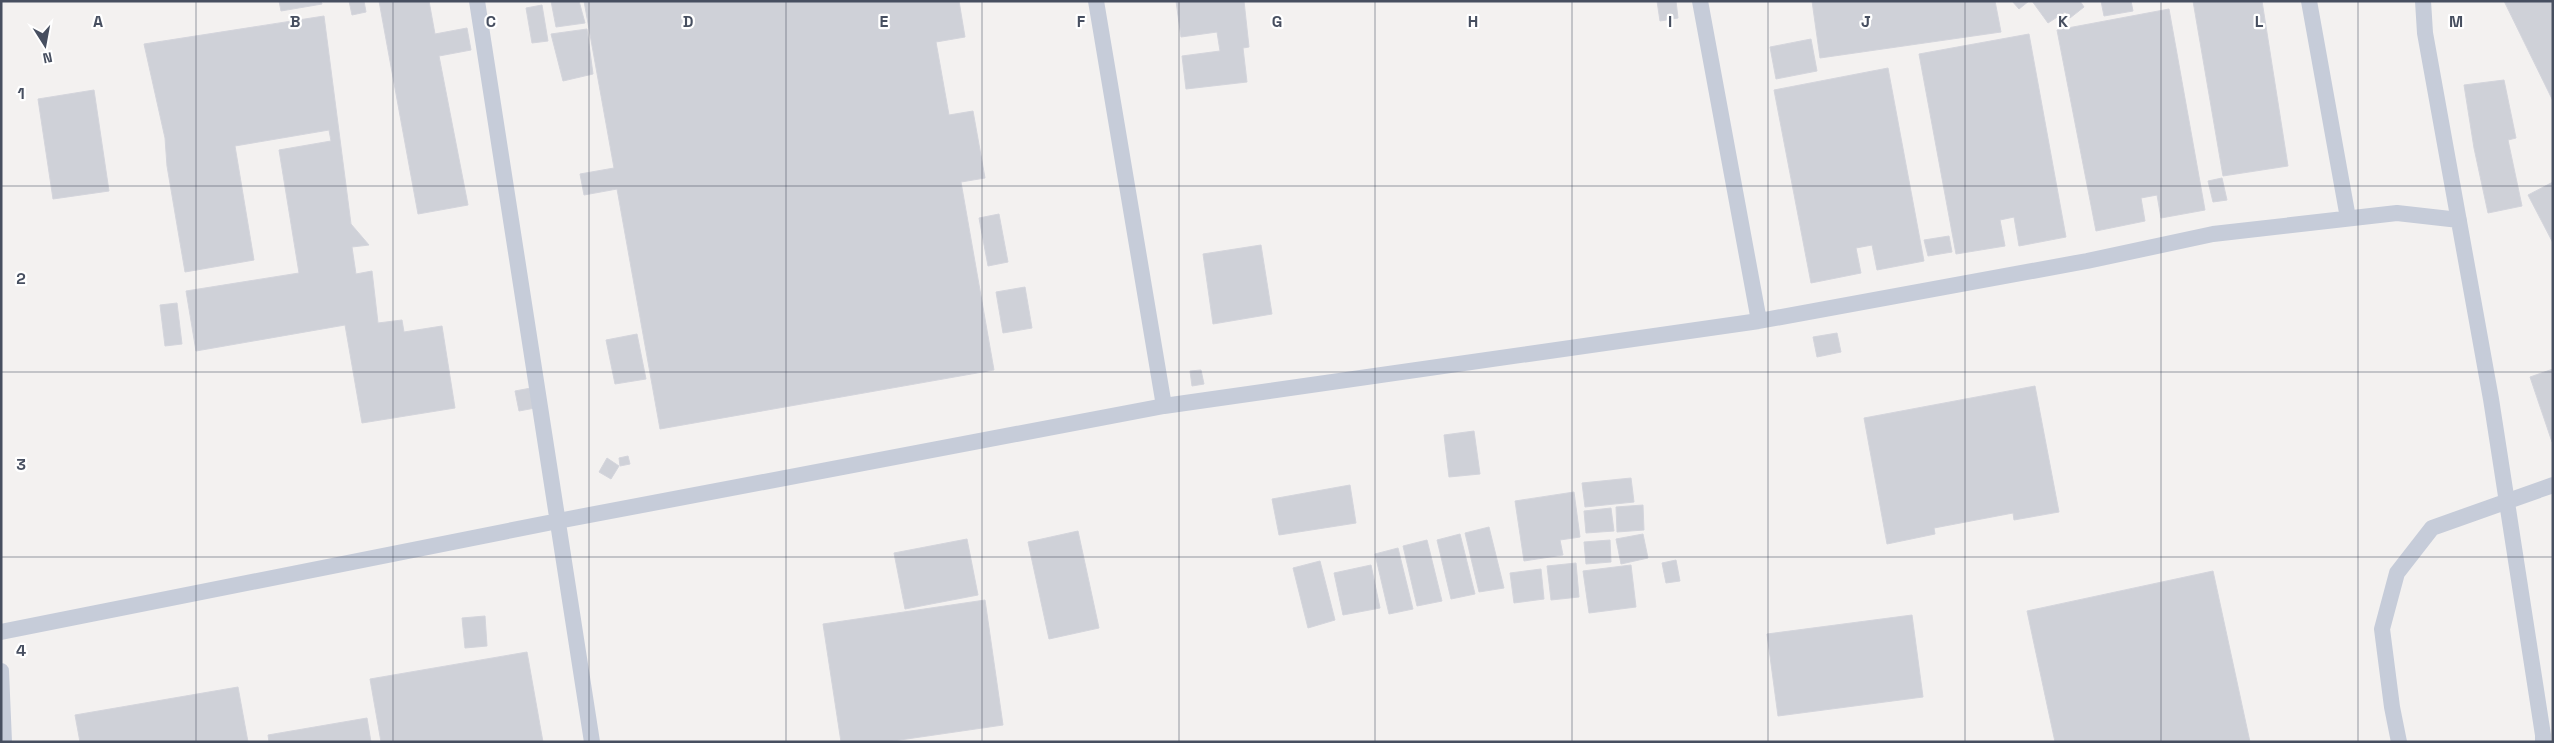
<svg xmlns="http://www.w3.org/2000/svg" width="2554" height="743" font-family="'Space Grotesk',sans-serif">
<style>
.building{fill:#cfd1d8;stroke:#d4d5dc}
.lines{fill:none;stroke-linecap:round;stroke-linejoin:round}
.service{stroke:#c6ccd9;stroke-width:16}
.grid{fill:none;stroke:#474f60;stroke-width:1;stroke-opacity:0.55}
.grid-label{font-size:16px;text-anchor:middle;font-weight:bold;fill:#474f60;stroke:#fff;stroke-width:4.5;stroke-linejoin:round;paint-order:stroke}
</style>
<rect width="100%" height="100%" fill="#f3f1f0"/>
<path class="building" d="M279,1H321L322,4L281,11Z
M349,1H364L366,12L352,15Z
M379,1H429L435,34L467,28L471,50L439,56L468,205L418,214Z
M551,1H579L585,23L556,27Z
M584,1H959L965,37L936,42L949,115L973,111L985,178L961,182L994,370L660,429L617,189L584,195L580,174L614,168Z
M1176,1H1244L1249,47L1243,48L1247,82L1186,89L1182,56L1220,51L1217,32L1181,37Z
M1657,1H1676L1678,18L1660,21Z
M1812,1H1995L2001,32L1820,58Z
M2012,1H2029L2019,9Z
M2032,1H2080L2084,7L2070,18L2065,12L2048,23Z
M2101,1H2131L2133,11L2104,16Z
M2193,1H2262L2288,166L2223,176Z
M2504,1H2553V101Z
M542,5L548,41L532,43L526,8Z
M2169,9L2205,210L2161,218L2157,195L2141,198L2145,221L2096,231L2057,30Z
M324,16L351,224L369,245L352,247L356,274L372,271L378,323L402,320L404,332L442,326L455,408L362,423L345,325L196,351L186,291L299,273L279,150L331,141L329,130L235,146L254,260L185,272L167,166L165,138L144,44Z
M587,29L593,74L563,81L551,34Z
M2029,34L2066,237L2019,246L2014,217L2000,220L2005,246L1956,254L1919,54Z
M1811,39L1817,71L1776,79L1770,47Z
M1888,68L1924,261L1877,270L1872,245L1856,248L1861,273L1811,283L1774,90Z
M2504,80L2516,138L2508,140L2522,206L2488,213L2474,148L2464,85Z
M94,90L109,191L53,199L38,99Z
M2222,178L2227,200L2213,202L2208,181Z
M2553,182V243L2528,195Z
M999,214L1008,262L988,266L979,218Z
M1949,236L1952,252L1928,256L1924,240Z
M1261,245L1272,314L1213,324L1203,254Z
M1025,287L1032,328L1003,333L996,292Z
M177,303L182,344L165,346L160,305Z
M1837,333L1841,352L1817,357L1813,337Z
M637,334L646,379L615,384L606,340Z
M2553,369V442H2552L2530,377Z
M1201,370L1204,384L1192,386L1190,371Z
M2035,386L2059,512L2014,520L2013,513L1934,528L1935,534L1887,544L1864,418Z
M531,388L535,408L519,411L515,391Z
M1474,431L1480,474L1449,477L1444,435Z
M628,456L630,464L620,466L619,458Z
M607,458L619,466L611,479L599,472Z
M1631,478L1634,502L1585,507L1582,483Z
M1350,485L1356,523L1279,535L1272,499Z
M1574,492L1580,537L1560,540L1563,555L1524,561L1515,501Z
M1643,505L1644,530L1617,532L1616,507Z
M1611,508L1614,531L1586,533L1584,511Z
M1489,527L1504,588L1479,592L1465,533Z
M1078,531L1099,628L1049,639L1028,542Z
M1460,534L1475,594L1451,599L1437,540Z
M1643,534L1648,558L1621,564L1616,539Z
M967,539L978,595L905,609L894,553Z
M1427,540L1442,601L1417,606L1403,546Z
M1610,540L1611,562L1586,564L1584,542Z
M1398,548L1413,609L1389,614L1375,554Z
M1676,560L1680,581L1666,583L1662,563Z
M1320,561L1335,620L1308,628L1293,568Z
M1576,563L1579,597L1551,600L1547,566Z
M1371,565L1380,608L1343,615L1334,573Z
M1631,565L1636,607L1589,613L1583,571Z
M1541,569L1544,599L1514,603L1510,573Z
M2213,571L2250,742H2055L2027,611Z
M985,600L1003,725L886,742H841L823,624Z
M1912,615L1923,697L1778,716L1767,634Z
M485,616L487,646L465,648L462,618Z
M527,652L543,742H381L370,679Z
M238,687L248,742H80L75,715Z
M367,718L371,742H269L268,735Z"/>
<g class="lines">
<path class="service" d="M477,1L592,742
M1096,1L1164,406
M1700,1L1759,321
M2309,1L2348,218
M2423,1L2425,33L2491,399L2543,735V742
M1,632L558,521L1164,406L1759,321L2087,261L2213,234L2397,213L2459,220
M1,671L4,742
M2399,742L2392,707L2382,629L2397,573L2432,528L2553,485"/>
</g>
<path class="grid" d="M196,1V742M393,1V742M589,1V742M786,1V742M982,1V742M1179,1V742M1375,1V742M1572,1V742M1768,1V742M1965,1V742M2161,1V742M2358,1V742M1,186H2553M1,372H2553M1,557H2553"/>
<g class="grid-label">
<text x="98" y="27">A</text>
<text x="295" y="27">B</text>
<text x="491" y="27">C</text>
<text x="688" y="27">D</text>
<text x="884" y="27">E</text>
<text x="1081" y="27">F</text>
<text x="1277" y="27">G</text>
<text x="1473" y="27">H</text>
<text x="1670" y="27">I</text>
<text x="1866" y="27">J</text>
<text x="2063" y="27">K</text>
<text x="2259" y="27">L</text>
<text x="2456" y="27">M</text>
<text x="21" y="99">1</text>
<text x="21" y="284">2</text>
<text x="21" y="470">3</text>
<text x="21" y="656">4</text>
</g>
<rect width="2554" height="743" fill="none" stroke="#474f60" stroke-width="5"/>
<g transform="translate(45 45) rotate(169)" stroke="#ffffff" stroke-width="4" paint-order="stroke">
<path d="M0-4L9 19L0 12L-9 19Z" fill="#474f60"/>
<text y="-8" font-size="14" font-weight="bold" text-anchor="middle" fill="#474f60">N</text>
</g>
</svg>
